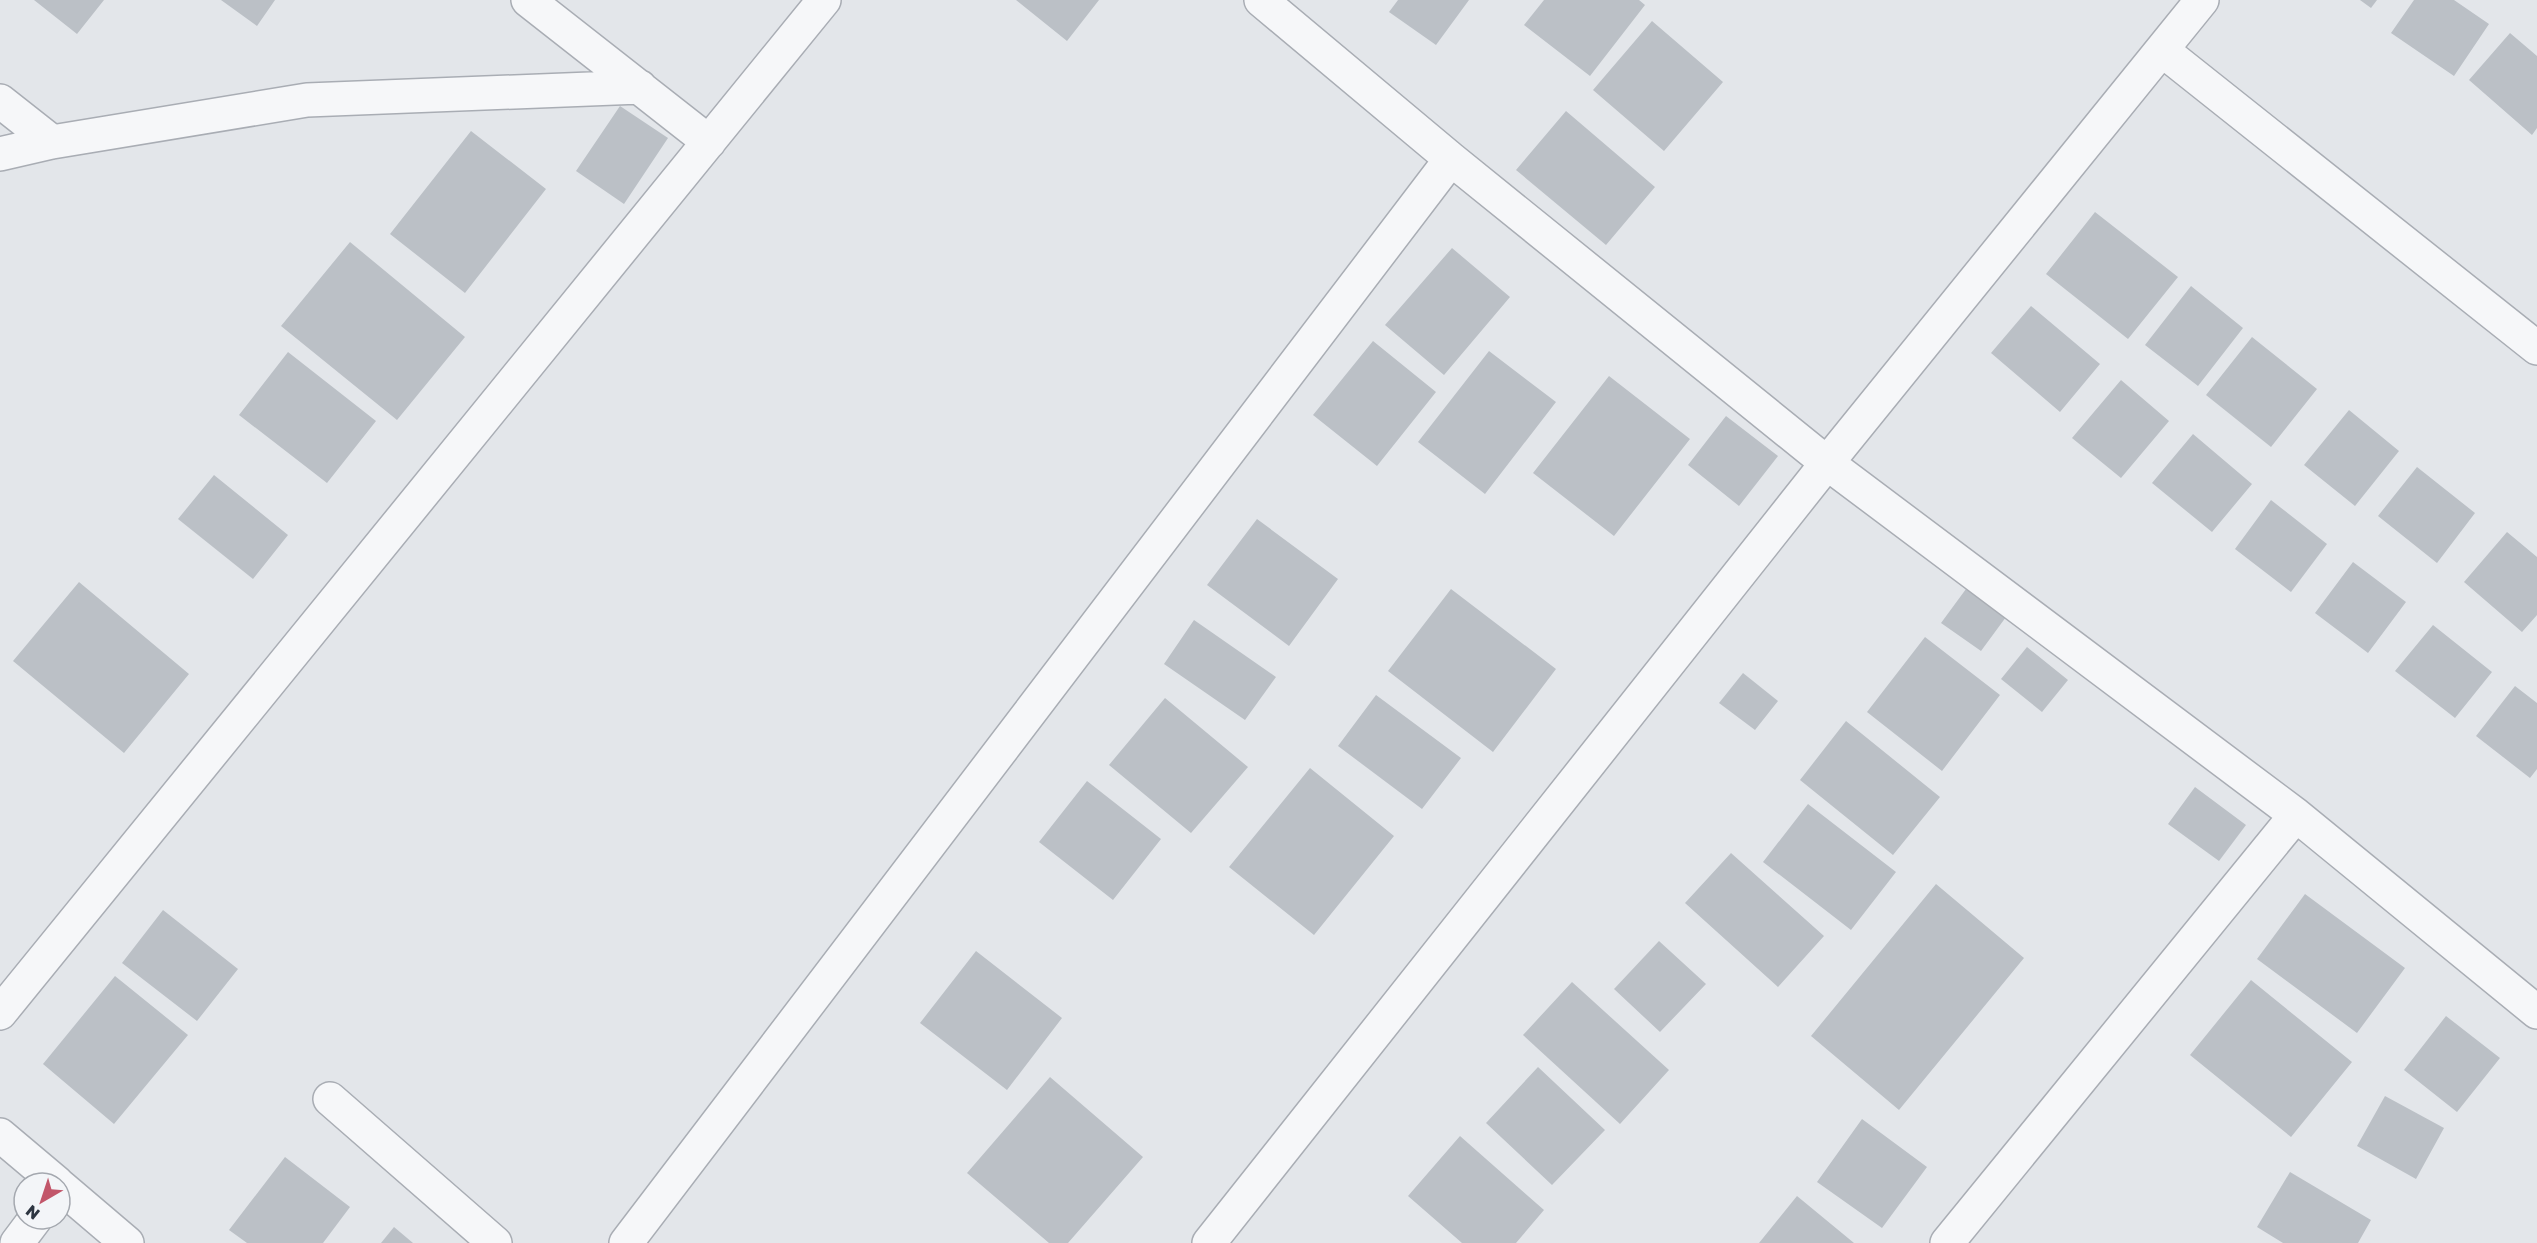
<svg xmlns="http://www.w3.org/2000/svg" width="2537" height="1243" font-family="'Golos Text',sans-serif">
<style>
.building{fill:#bbc0c6}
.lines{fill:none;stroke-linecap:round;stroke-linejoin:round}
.street-casing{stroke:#a9adb4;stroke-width:36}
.street{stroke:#f6f7f9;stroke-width:33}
</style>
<rect width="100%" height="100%" fill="#e3e6ea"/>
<path class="building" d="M34,0H104L77,34Z
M221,0H275L257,26Z
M1016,0H1099L1067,41Z
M1398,0H1469L1436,45L1389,12Z
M1544,0H1639L1645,5L1590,76L1524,25Z
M2360,0H2377L2371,8Z
M2414,0H2454L2489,24L2454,76L2391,33Z
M1652,21L1723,82L1664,151L1593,90Z
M2510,33L2537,56V128L2532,135L2469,80Z
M620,106L668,138L624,204L576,171Z
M1566,111L1655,187L1606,245L1516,170Z
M471,131L546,189L465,293L390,234Z
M2095,212L2178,277L2128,339L2046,274Z
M350,242L465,337L397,420L281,326Z
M1452,248L1510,297L1444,375L1385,325Z
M2191,286L2243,328L2198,386L2145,345Z
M2031,306L2100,364L2060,412L1991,353Z
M2252,337L2317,389L2271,447L2206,395Z
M1373,341L1436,392L1377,466L1313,415Z
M1489,351L1556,402L1485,494L1418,442Z
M288,352L376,421L327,483L239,415Z
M1609,376L1690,439L1614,536L1533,473Z
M2121,380L2169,421L2121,478L2072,438Z
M2349,410L2399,451L2355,506L2304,465Z
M1726,416L1778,456L1739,506L1688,465Z
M2193,434L2252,484L2212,532L2152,483Z
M2417,467L2475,513L2437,563L2378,516Z
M214,475L288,535L253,579L178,519Z
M2271,500L2327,544L2291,592L2235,549Z
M1257,519L1338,579L1289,646L1207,585Z
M2507,532L2537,557V615L2522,632L2464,582Z
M2353,562L2406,602L2368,653L2315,613Z
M79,582L189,674L124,753L13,661Z
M1451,589L1556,669L1493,752L1388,671Z
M1966,589L2006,617L1981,651L1941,623Z
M1194,620L1276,677L1245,720L1164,664Z
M2433,625L2492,672L2455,718L2395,671Z
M1925,637L2000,695L1942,771L1867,712Z
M2027,647L2068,680L2042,712L2001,679Z
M1743,673L1778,701L1755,730L1719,703Z
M2515,686L2537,703V769L2530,778L2476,736Z
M1376,695L1461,758L1422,809L1338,746Z
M1165,698L1248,767L1191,833L1109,765Z
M1846,721L1940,797L1893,855L1800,780Z
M1310,768L1394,836L1314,935L1229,867Z
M1087,781L1161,839L1113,900L1039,842Z
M2195,787L2246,825L2219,861L2168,824Z
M1808,804L1896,872L1851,930L1763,862Z
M1731,853L1824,936L1778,987L1685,903Z
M1936,884L2024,958L1899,1110L1811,1036Z
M2305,894L2405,968L2357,1033L2257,959Z
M163,910L238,969L197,1021L122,963Z
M1659,941L1706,984L1660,1032L1614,989Z
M976,951L1062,1018L1007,1090L920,1023Z
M115,976L188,1035L114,1124L43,1064Z
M2251,980L2352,1062L2291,1137L2190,1055Z
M1572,982L1669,1070L1620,1124L1523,1035Z
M2446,1016L2500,1058L2457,1112L2404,1070Z
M1538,1067L1605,1130L1552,1185L1486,1123Z
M1050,1077L1143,1157L1068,1243H1049L967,1173Z
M2385,1096L2444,1128L2416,1179L2357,1146Z
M1862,1119L1927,1167L1882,1228L1817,1182Z
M1460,1136L1544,1210L1516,1243H1462L1408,1196Z
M285,1157L350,1207L323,1243H247L229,1230Z
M2290,1172L2371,1220L2358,1243H2283L2257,1227Z
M1797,1196L1854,1243H1759Z
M394,1227L413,1243H381Z"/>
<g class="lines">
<g class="street-casing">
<path id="street" d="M528,0L709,142
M1261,0L1451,159L1827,463L2296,815L2537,1012
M2162,50L2537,348
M0,101L52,142
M0,154L52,142L307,100L640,87
M0,1013L824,0
M330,1099L495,1243
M0,1135L57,1183
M60,1186L127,1243
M17,1243L35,1219
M626,1243L1451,159
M1209,1243L1827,463L2202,0
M1947,1243L2296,815"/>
</g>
<use href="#street" class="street"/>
</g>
<g transform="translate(42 1201) rotate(219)"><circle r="28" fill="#f3f5f8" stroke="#a4a8af" stroke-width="1.5"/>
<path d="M0-4.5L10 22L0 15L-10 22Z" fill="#c2566a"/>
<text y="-9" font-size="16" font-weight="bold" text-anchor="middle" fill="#2d3541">N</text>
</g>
</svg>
